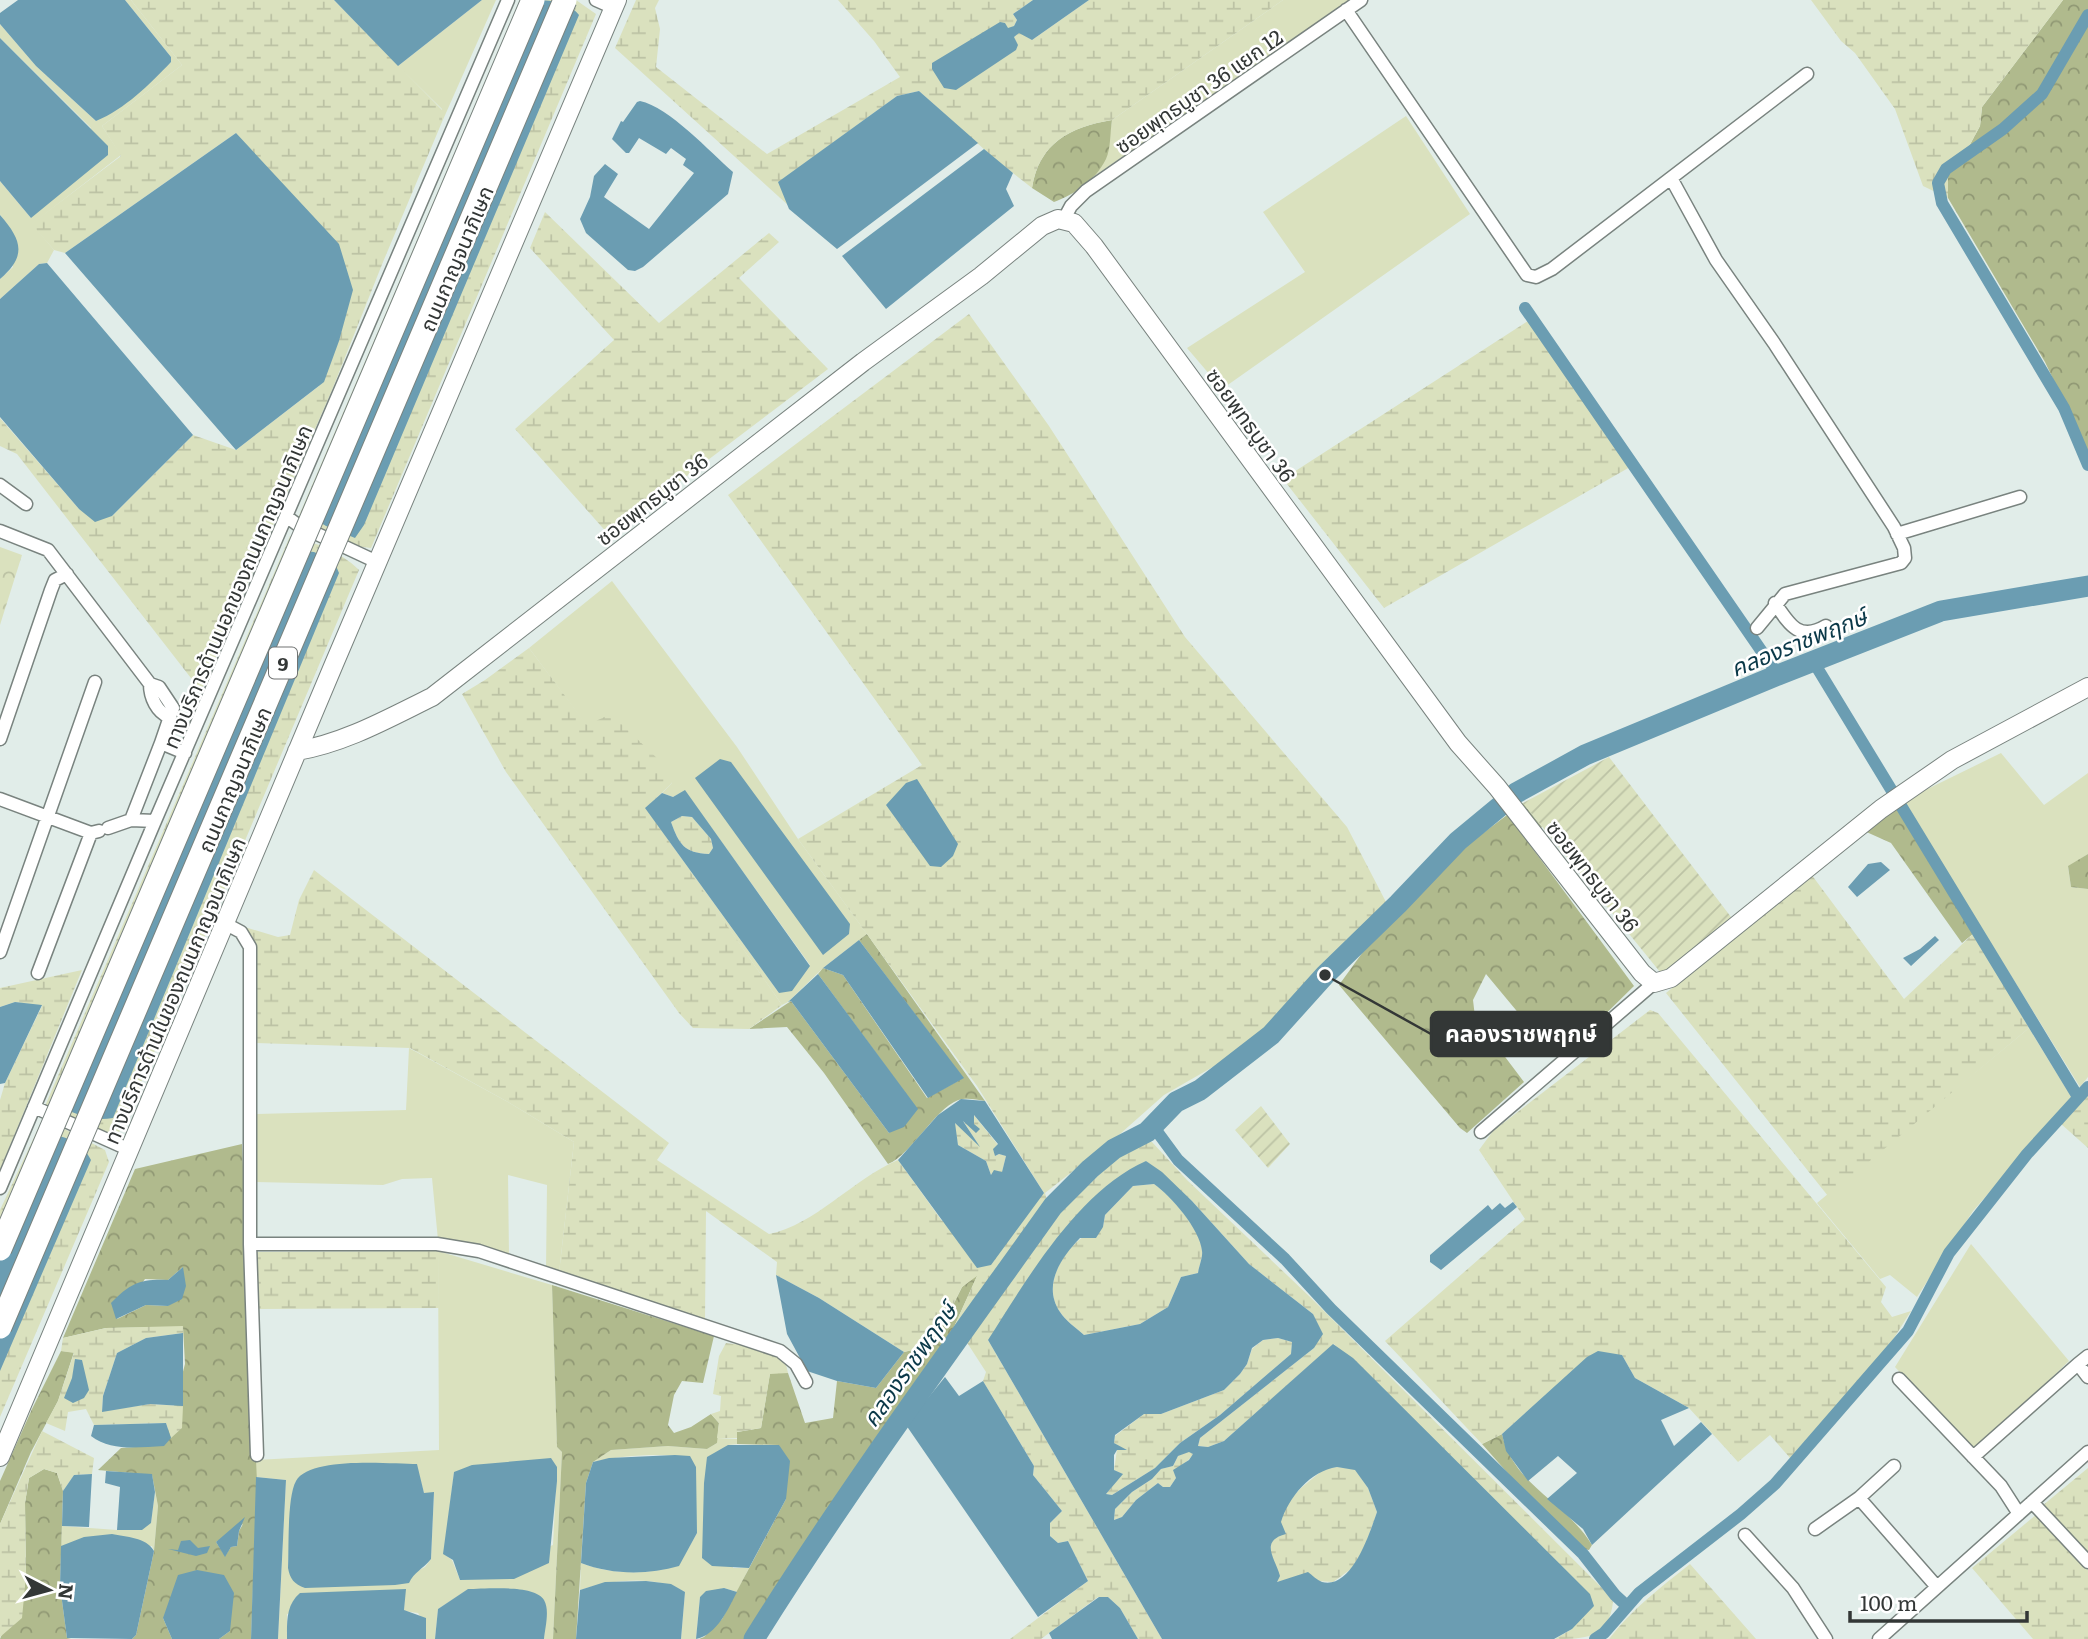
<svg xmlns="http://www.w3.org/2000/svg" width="2088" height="1639" font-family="Literata,'Noto Sans Thai',serif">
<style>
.grass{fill:#dae1be;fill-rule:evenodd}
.forest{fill:url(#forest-crowns);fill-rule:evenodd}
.wetland{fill:url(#wetland-marsh)}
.park{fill:url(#park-crowns)}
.garden{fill:url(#garden-furrows)}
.water{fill:#6b9db2;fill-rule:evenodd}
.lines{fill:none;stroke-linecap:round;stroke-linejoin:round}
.canal{stroke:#6b9db2;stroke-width:12}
.river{stroke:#6b9db2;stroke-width:21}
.street-casing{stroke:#79837f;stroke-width:15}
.secondary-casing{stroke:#79837f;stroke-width:20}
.street{stroke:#fff;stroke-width:12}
.secondary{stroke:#fff;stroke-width:18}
.highway-bridge-casing{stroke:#79837f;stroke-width:25;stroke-linecap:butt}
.highway-bridge{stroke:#fff;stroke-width:23}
.labels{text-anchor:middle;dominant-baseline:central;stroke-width:5;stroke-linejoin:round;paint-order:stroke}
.shield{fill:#fff;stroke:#707372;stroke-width:2}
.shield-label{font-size:19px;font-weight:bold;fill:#333736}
.street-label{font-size:21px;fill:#333736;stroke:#fff}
.water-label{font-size:23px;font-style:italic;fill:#0a3848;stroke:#fff}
.leader{fill:none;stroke:#333736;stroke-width:2.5}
.callout-dot{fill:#333736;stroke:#fff;stroke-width:2.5}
.callout{fill:#333736;stroke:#333736;stroke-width:2.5}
.callout-label{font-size:23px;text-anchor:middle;font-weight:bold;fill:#fff}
</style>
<defs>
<pattern id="forest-crowns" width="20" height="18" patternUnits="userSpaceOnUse" patternTransform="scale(1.75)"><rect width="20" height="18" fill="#b0ba8d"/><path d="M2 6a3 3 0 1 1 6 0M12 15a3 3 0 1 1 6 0" fill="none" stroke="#909874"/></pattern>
<pattern id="wetland-marsh" width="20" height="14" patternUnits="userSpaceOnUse" patternTransform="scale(1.75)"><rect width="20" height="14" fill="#dae1be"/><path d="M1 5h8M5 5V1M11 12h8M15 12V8" fill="none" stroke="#bcc2a4"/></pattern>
<pattern id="park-crowns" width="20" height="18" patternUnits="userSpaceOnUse" patternTransform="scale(1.75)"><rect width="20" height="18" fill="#dae1be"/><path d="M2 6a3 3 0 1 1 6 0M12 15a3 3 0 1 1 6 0" fill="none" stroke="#bcc2a4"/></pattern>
<pattern id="garden-furrows" width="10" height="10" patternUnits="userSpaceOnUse" patternTransform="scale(1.75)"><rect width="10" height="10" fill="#dae1be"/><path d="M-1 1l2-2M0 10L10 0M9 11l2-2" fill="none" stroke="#bcc2a4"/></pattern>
</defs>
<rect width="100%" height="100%" fill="#e1ede9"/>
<path class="grass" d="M125,0H131L182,65L102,126L121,155L32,224L54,250L47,263L39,264L0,299V279L13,267L5,221L0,215V181L31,218L91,128L0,38V24L36,66L96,121L171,62V57Z
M482,0H496L442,122V109L398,66Z
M1283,0H1351L1093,177L1106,158L1112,120Z
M1406,116L1470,214L1222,389L1187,348L1305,272L1263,212Z
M612,581L737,747L798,839L867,934L823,968L788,1002L782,1005L645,808L779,993L810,965L685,791L673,797L662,793L672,783L587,726L529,648Z
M2001,753L2044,805L2088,773V854L2068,867L2071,887L2088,889V1077L2080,1087L1903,801Z
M2029,1028L2072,1098L1973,1211L1917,1297L1890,1275L1880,1279L1817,1203Z
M409,1048L508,1102L574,1142L559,1273L546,1269L547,1185L508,1175L509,1256L438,1240L432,1178L402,1179L383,1185L256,1182L257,1114L406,1110Z
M1971,1244L2069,1361L1974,1452L1895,1367Z
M438,1251L552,1285L557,1447L562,1452L553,1639H544L546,1606L469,1589L438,1609L435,1639H426V1626L418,1613L404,1611L405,1589L287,1614V1639H278L286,1480L256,1477V1460L439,1450ZM416,1464L424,1493H434L431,1559L425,1567L414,1573L288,1568L292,1495L296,1481ZM557,1467L553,1545L460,1580L452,1560L444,1554L454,1472Z
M717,1438L737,1439V1444L728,1445L733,1568H749L737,1592L724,1588L700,1597L696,1639H681L685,1592C654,1574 612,1580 580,1590L581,1563C612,1575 648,1575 679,1565L697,1533L690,1457C659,1453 624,1455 593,1462L611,1450L668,1446L707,1449L717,1443Z
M155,1492L158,1506L154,1551L152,1546H61L62,1526L117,1530L151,1523Z"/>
<path class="forest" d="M2063,0H2088V452L2045,362L1948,198V175L1966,152L1980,126L1982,107Z
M1112,120C1110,132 1111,148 1106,159C1095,181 1075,194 1054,202L1032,188C1039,143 1070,127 1112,120Z
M1523,803L1542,827L1527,841L1634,986L1571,1048L1562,1037L1550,1051L1486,974L1473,1000L1475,1017L1524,1082L1467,1133L1460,1128L1339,985L1368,945L1466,846Z
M1895,804L1974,933L1962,943L1891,843L1862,830Z
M2088,854V889L2071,887L2068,866Z
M867,934L985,1101C978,1100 970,1098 963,1099C938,1102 913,1154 888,1164L824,1073L787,1027L749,1029L791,1001L889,1133L917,1109L818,974L823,968L843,975L927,1098L963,1078L859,940Z
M242,1144L257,1482L251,1639H219L230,1631L163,1618L172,1639H132L136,1635L154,1551L158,1506L152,1475L98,1470L121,1448L164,1445L185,1364L183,1327L106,1328L63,1338L135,1169ZM183,1267L168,1306L146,1305L117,1319L145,1279L168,1280ZM243,1524L239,1531L237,1546L231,1547L225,1556L216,1542Z
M978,1274L944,1349L878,1436L748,1639H699L704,1637L722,1619L786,1499L779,1445L737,1444V1432L761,1428L770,1373H788L805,1423L833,1418L837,1381L876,1388L904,1352L933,1345L962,1287Z
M552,1285L714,1336L703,1383L682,1381L674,1395L668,1425L674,1433L691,1427L711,1414L719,1423L717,1443L707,1449L668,1446L611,1450L593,1462L586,1483L576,1639H553L562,1452L557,1447Z
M61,1351L74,1352L58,1401L31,1452L0,1524V1481L32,1409Z
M1502,1434C1513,1485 1567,1503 1592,1545L1589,1550L1580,1548L1536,1505L1482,1444Z
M44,1469L57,1473L63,1491L60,1586L67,1638L71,1639H0L26,1576L25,1503L29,1478Z"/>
<path class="wetland" d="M131,0H334L442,110V122L383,262L332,390L201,691L17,454L0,446V418L79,509L112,516L193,435L236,450L319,386L236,133L65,253L54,250L31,224L121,156L102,126L182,65Z
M520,0H576L596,14L371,548L355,546L298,518Z
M636,0H659L655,8L660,29L656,67L767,154L900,77L874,41L838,0H1033L1013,14L1017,20L1014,26L1008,29L1017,45L1014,37L1019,32L1032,40L1089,0H1283L1112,120C1070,127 1039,143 1032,188L995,159L919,91L897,96L779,182L789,206L615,48Z
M1811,0H2063L1982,107L1980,126L1966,152L1948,175V198L1923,186L1895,109L1855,53L1841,41Z
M545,212L659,323L769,233L779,242L739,278L828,369L609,535L515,429L614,340L530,248Z
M969,314L1049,426L1185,637L1347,827L1386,902L1281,1014L1237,1053L1164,1095L1120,1134L1045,1193L1048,1204L994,1275L944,1349L977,1276L962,1287L933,1345L904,1352L819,1298L776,1275L777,1262L706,1211L705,1321L559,1273L574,1142L508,1102L410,1048L256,1043L252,936L238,925L278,937L290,935L299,900L314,870L669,1143L657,1160L769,1234C815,1225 853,1179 898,1160L942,1221L1044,1193L977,1086L798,839L922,765L728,495Z
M1531,319L1630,467L1384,608L1283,479Z
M290,536C316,543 340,551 359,570L193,964L117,1137L45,1106Z
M529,648L587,725L611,714L660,761L672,783L646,808L782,1005L749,1029L693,1028L679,1013L506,772L462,694L485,680Z
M682,816L692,817L711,839L713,848L709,854C684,853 679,844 671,822Z
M1811,874L1904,999L1974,933L2029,1028L1828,1196L1666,993Z
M82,970L0,1170V1100L5,1083L42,1006L15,1002L0,1007V988Z
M1650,1010L1658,1013L1886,1287L1881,1302L1892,1317L1911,1311L1889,1346L1790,1458L1770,1435L1738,1462L1689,1408L1635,1378L1622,1355L1587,1358L1502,1434L1482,1444L1385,1341L1525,1219L1479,1150L1493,1131Z
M2088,1091V1148L2060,1123Z
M973,1114L998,1145L995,1156L999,1154L1006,1156L1002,1172L991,1175L986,1161L958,1145L954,1122L977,1143L961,1117L974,1124Z
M43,1118L105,1150L109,1162L0,1417V1210Z
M1143,1141L1152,1142L1187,1180L1309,1296L1604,1590L1613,1602C1609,1639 1584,1639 1555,1639L1572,1629L1334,1344L1224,1441L1208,1447L1198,1446L1200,1438L1314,1348L1313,1314L1249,1264L1192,1201L1146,1161L988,1340L1162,1639H1138L1120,1608L1108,1597H1098L1041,1639H1010L1088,1581L1068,1541L1058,1543L1050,1536V1523L1062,1511L1033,1475L1034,1466L983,1381L986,1372L966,1341L978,1320L1051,1221L1130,1145Z
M1154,1184C1171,1196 1201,1229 1202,1251C1203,1257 1199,1266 1198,1273L1181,1277L1168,1307L1140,1324L1084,1335C1076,1328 1066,1321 1060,1312C1043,1288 1059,1257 1079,1240C1086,1234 1095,1231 1103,1227L1105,1215L1133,1186Z
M438,1251L439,1308L259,1309L257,1252Z
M183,1326V1333L146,1338L117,1353L103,1396L102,1411L150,1404L183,1406L182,1428L171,1438L166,1423L94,1425L86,1409L68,1412L65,1431L46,1423L58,1401L74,1353L61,1351L63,1338L106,1328Z
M1278,1338L1292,1342L1291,1354L1220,1415L1180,1443L1155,1468L1112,1495L1106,1494L1122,1474L1114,1470L1117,1450H1124L1114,1443L1115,1436L1144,1414H1161L1224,1390L1240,1374L1247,1364L1252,1349L1263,1340Z
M726,1343C747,1345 766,1350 785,1360L788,1373L770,1374L761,1428L737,1432V1438H717L719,1423L711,1414L720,1411L721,1396L713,1394L719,1356Z
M42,1431L94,1458L92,1474L74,1475L63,1491L57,1473L44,1469L29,1478L25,1503L26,1576L22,1618L0,1637V1524Z
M1189,1451L1193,1454C1189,1462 1181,1464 1175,1472L1176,1478L1170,1487H1163L1158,1483L1136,1500L1122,1517L1114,1520L1115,1509L1132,1492L1152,1479L1161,1469L1173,1466L1178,1456Z
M1337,1467L1355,1469L1368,1488L1377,1512L1364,1549L1351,1569L1333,1582L1291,1579L1276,1582L1270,1552L1271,1542L1276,1536L1287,1503L1301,1488L1324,1469Z
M2088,1468V1556L2042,1506Z
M2037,1514L2088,1570V1639H2033L1972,1568Z
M1690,1564L1756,1639H1609C1631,1610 1661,1587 1690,1564Z"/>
<path class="park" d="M0,547L22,555L0,625Z"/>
<path class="garden" d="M1609,757L1731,917L1672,969L1660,972L1523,803Z
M1261,1106L1290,1144L1268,1168L1235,1130Z"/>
<path class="water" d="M18,0H125L171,57V62C150,84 125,109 96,121L36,66L0,24V13Z
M334,0H482L398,66Z
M526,0C547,0 567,0 579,15L364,525L355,538L326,526L307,514Z
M1033,0H1089L1032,40L1019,33L1014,37L1018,45L1016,50L956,90L944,88L932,69V63L1000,22L1005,23L1008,28L1014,26L1017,20L1013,14Z
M0,38L108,146V155L31,218L0,181Z
M919,91L978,143L837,249L789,209L778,182L897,96Z
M640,101C669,107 710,152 733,172L728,194L643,267L635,271L628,270L586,233L580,219L590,197L594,176L605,164L618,174L604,197L649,229L694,173L683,165L686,159L671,148L666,154L639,138L629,153H626L612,139L621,121L623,122L637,102Z
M236,133L339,244L353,290L339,341L324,382L236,450L65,253Z
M984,149L1013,173L1006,189L1014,206L886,309L842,256Z
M0,215C22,240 27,256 0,279Z
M47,263L193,435L112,516L95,522L79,509L0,417V299L39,264Z
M302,551L314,552L334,561L339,573L113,1118C91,1122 75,1114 55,1104Z
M720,759L731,762L850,924L849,934L823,955L695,778Z
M917,779L958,844L953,856L941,867L930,866L886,805L906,783Z
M685,790L810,966L792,991L779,993L645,808L662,793L673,797ZM682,816L692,817L711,839L713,848L709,854C684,853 679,844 671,822Z
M1881,862L1890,870L1857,897L1848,887L1868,864Z
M1935,936L1939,940L1911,966L1903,958L1920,949Z
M859,940L964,1078L928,1098L843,975L823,968Z
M818,974L918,1109L904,1127L889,1133L791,1001L788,1002Z
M15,1002L42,1005L5,1083L0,1084V1007Z
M961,1099L985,1101L1044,1193L991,1265L977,1268L898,1160L938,1115ZM974,1115L998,1144L993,1149L995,1156L999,1154L1006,1156L1002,1172L994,1170L991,1175L986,1161L958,1145L955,1123L980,1147L963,1121L976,1133L980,1129L974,1124Z
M44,1133C66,1137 81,1140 91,1160L0,1371V1235Z
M1146,1161L1162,1172L1192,1201L1249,1264L1313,1314L1323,1334L1314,1348L1200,1438L1198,1446L1208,1447L1224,1441L1333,1344L1353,1358L1590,1594L1594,1606L1572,1629L1554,1639H1162L988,1340C1027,1279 1078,1191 1146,1161ZM1154,1184C1171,1196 1200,1229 1202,1251C1203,1257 1199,1266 1198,1273L1181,1277L1168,1307L1140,1324L1084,1335C1076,1328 1065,1320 1060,1312C1042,1285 1061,1258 1080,1238H1096L1103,1227L1105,1215L1133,1186ZM1278,1338L1292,1342L1291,1354L1220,1415L1180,1443L1155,1468L1112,1495L1106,1494L1123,1474L1114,1470V1455L1117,1450H1127L1114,1443L1115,1435L1144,1414H1161L1224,1390L1240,1374L1247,1364L1252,1348L1263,1340ZM1189,1452L1193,1454L1189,1460L1173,1470L1176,1478L1170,1487H1163L1158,1483L1136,1500L1122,1517L1114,1520L1115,1509L1132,1492L1152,1479L1161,1469L1173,1466L1178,1456ZM1337,1467L1355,1470L1368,1488L1377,1512C1370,1532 1352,1590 1322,1582C1317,1580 1312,1575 1308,1572L1277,1582L1280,1576C1275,1558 1259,1541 1286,1534L1281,1522C1289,1497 1310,1471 1337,1467Z
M1513,1202L1517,1207L1441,1270L1430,1262V1255L1488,1205L1492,1210L1500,1203L1505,1208Z
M183,1267L186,1286L182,1299L168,1306L146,1305L116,1319L111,1303C131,1283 140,1279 168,1280Z
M776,1275L819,1298L904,1352L876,1388L837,1381L807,1371L787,1334Z
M183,1333V1406L150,1404L102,1412L103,1396L117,1353L146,1338Z
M1598,1351L1622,1355L1635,1378L1689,1408L1661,1420L1674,1446L1701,1422L1712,1434L1592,1545L1583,1529L1547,1499L1577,1473L1558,1456L1528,1481L1506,1451L1502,1434L1587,1357Z
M75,1359L82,1360L89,1390L84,1398L73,1403L64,1398L72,1378Z
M945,1377L959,1396L983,1381L1034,1466L1033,1475L1062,1511L1050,1523V1536L1058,1543L1068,1541L1088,1581L1038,1617L906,1425Z
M166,1423L171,1438L164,1446C139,1447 112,1452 91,1436L94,1425Z
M728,1445H779L790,1461L786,1499L749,1568L712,1566L702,1558L704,1483L707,1457Z
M675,1455L690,1456L696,1467L697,1533L679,1566C648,1575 612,1575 581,1563L586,1483L593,1462L609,1458Z
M551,1458L557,1467V1481L549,1563L514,1579L460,1580L453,1560L443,1554L454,1472L472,1465Z
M417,1464L424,1493L434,1492L431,1559C423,1569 414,1572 409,1583L395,1585L305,1588C294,1584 290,1579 288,1568C289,1548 287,1497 296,1481C310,1456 390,1464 417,1464Z
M106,1471L152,1474L155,1492L151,1523L142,1530H117L120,1487L105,1483Z
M92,1474L89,1527L62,1526L63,1491L74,1475Z
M256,1477L286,1480L278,1639H251Z
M245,1517L239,1531L237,1546L231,1547L225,1557L216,1542Z
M112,1534C126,1537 146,1537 154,1551L136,1635L132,1639L67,1638L60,1586L61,1546L84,1537Z
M190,1540L198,1548L210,1546L207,1553L196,1556L168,1549L178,1550L181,1541Z
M197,1570L224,1575L234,1593L230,1631L219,1639H172L163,1618L178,1575Z
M646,1581L671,1584L685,1592L681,1639H576L580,1590L605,1582Z
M724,1588L737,1592C728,1609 717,1635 696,1639L700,1597L706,1591Z
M406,1589L404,1610L426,1618V1639H287C287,1621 286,1605 300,1593Z
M468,1589C485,1589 535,1584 544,1600C550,1610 545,1628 544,1639H435L438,1609Z
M1099,1597H1108L1120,1608L1138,1639H1052L1049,1633Z"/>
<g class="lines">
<path class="canal" d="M2088,15L2042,94L2003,129L1946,169L1938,183L1942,203L2064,408L2088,465
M1525,308L1778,675
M1813,661L2078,1097
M1153,1126L1178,1160L1285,1259L1331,1309L1583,1554L1615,1595L1627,1606
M1595,1639L1604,1633L1639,1593L1741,1514L1775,1484L1908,1331L1949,1253L2027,1154L2088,1087"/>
<path class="river" d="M754,1639C847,1490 951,1349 1053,1206L1090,1169L1114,1149L1147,1132L1176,1102L1200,1090L1271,1035L1325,975L1398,904L1458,841L1516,793L1585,755L1778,675L1941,611L2088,586"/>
<g class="street-casing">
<path id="street" d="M596,0L614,8
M1346,10L1527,275L1536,277L1552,269L1807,74
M1671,178L1716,260L1774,343L1894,527L1904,548L1905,558L1901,563L1785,594L1757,628
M1064,219L1071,206L1086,191L1361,0
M0,485L26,504
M287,517L298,525L377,562
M0,531L48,550L150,684L159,687L173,708L161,743L185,753
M1897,534L2020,497
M1775,603C1789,624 1799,642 1826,626
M150,684C150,698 157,712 169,717
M0,739L51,590L55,580L67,574
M0,799L91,833L99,831
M131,820L161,743
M108,828L131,820L155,821
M226,924L241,932L250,947V1244L257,1455
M0,952L95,682
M38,973L91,833
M34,1107L130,1150
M1481,1132L1654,983
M0,1188L155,821L508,0
M250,1244H437L479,1251L780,1351L796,1364L806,1382
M2088,1356L2078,1364L2088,1377
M1899,1379L2001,1486L2019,1514
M1973,1457L2078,1364
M1859,1498L1937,1587
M2032,1502L2088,1562
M1815,1529L1859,1498L1894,1466
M1745,1535L1793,1588L1826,1639
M1879,1639L2088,1452"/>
</g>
<g class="secondary-casing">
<path id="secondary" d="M297,751C345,743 389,718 432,697L863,362L981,276L1042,226L1058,219L1074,223L1094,246L1458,743L1497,787L1642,973L1654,983L1671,978L1881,809L1952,760L2088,687
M0,1457L334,664L617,0"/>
</g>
<use href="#street" class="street"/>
<use href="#secondary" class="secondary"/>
<g class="highway-bridge-casing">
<path id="highway-bridge" d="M0,1249L533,0
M0,1327L565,0"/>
</g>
<use href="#highway-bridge" class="highway-bridge"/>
</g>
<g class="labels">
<rect class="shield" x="269" y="647.5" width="28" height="31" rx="5"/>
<g class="shield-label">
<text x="283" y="663">9</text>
</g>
<g class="street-label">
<text transform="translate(1198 90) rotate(-35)">ซอยพุทธบูชา 36 แยก 12</text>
<text transform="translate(455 258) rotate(-67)">ถนนกาญจนาภิเษก</text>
<text transform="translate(1252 424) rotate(54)">ซอยพุทธบูชา 36</text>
<text transform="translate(651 498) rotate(-38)">ซอยพุทธบูชา 36</text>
<text transform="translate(236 586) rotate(-67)">ทางบริการด้านนอกของถนนกาญจนาภิเษก</text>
<text transform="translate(233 779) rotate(-67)">ถนนกาญจนาภิเษก</text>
<text transform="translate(1594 875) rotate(52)">ซอยพุทธบูชา 36</text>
<text transform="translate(173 990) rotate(-67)">ทางบริการด้านในของถนนกาญจนาภิเษก</text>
</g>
<g class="water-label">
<text transform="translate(1798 641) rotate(-22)">คลองราชพฤกษ์</text>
<text transform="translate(908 1364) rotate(-55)">คลองราชพฤกษ์</text>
</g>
</g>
<path class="leader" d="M1325 975L1431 1034"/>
<circle class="callout-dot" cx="1325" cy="975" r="7"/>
<rect class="callout" x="1431" y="1012" width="180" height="44" rx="7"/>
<g class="callout-label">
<text x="1521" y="1042">คลองราชพฤกษ์</text>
</g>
<g transform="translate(49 1590) rotate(96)" stroke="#ffffff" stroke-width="5" paint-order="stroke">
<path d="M0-5L12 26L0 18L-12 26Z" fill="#333736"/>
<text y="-10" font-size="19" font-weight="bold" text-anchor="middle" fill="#333736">N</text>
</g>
<path d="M1850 1611v10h177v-10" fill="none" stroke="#333736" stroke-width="3.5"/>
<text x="1860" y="1611" font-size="21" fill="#333736" stroke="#ffffff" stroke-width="5" paint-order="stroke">100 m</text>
</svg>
